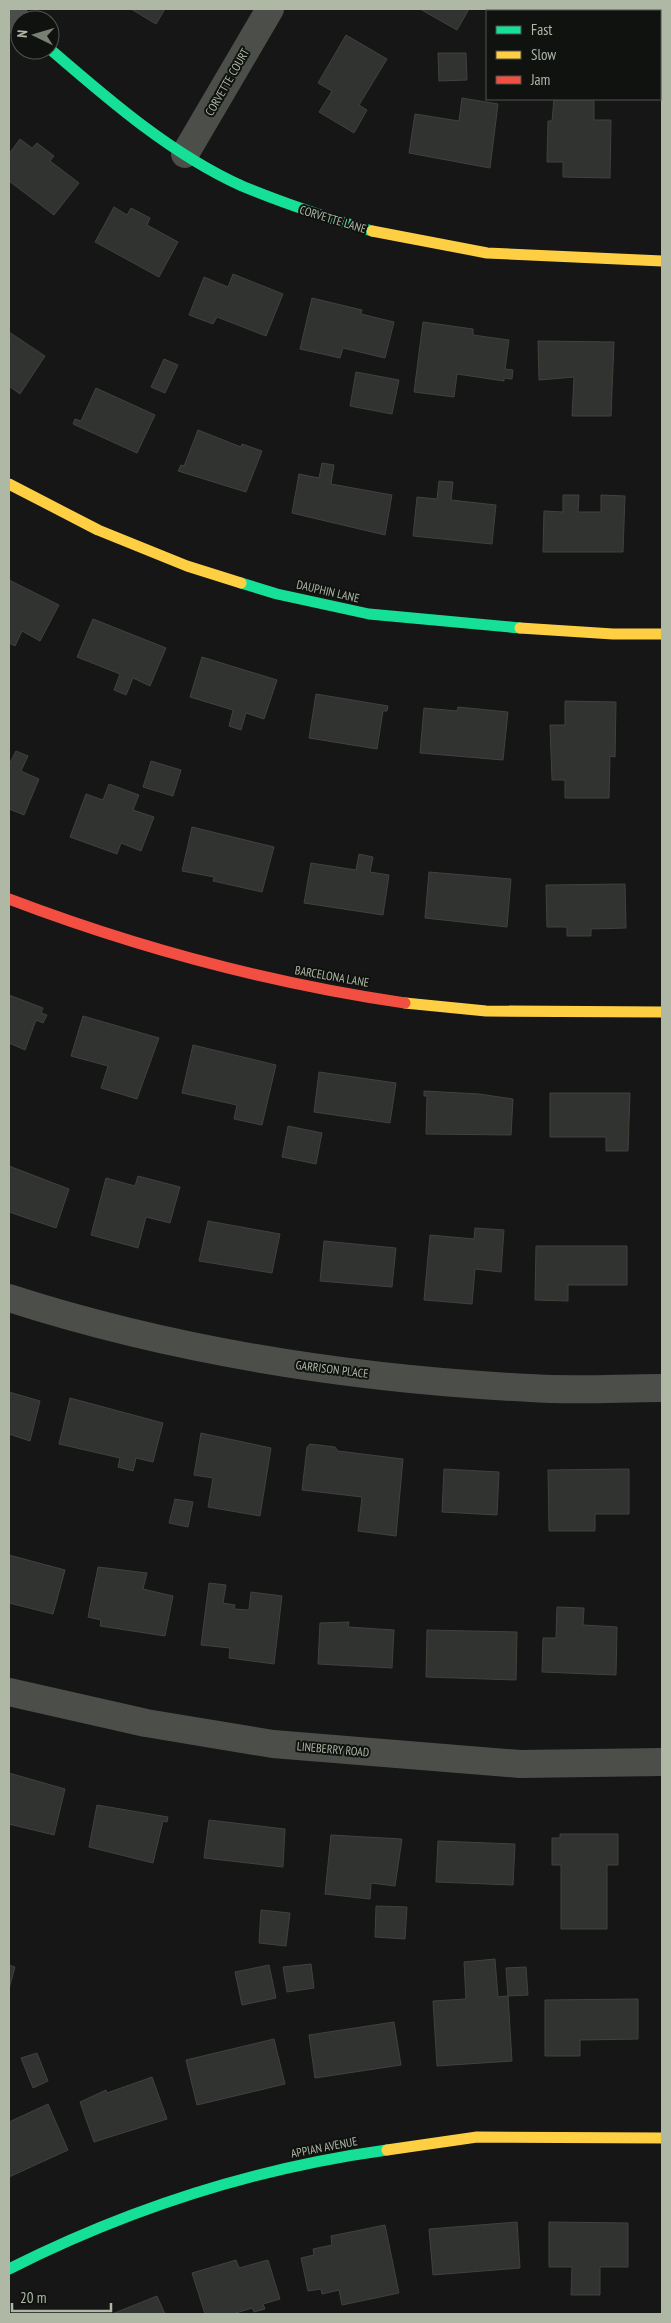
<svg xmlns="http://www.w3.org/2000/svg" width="671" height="2323" font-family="'PT Sans Narrow',sans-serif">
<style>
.building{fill:#313330;stroke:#40423e}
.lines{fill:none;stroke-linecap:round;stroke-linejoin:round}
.street{stroke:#4c4f49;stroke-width:28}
.fast{stroke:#16e098;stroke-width:11}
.slow{stroke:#ffcf43;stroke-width:11}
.jam{stroke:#f24e42;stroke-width:11}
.labels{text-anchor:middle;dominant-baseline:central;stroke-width:4;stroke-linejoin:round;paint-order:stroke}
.street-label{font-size:12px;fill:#aeb8a5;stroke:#101210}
</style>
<rect width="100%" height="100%" fill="#161616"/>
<path class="building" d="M131,9H165L156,24Z
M420,9H469L457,30Z
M571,9H610V11H557Z
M346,35L387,59L359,105L367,110L354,133L319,112L332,91L318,83Z
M438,53H466L467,80L439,81Z
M462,98L498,104L490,168L409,153L415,114L459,121Z
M554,99H594V120H611L610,178L563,177V162H547L548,121H552Z
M20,139L32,148L37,143L54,156L50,161L79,183L54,215L9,181V154Z
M114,207L127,215L131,208L150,218L147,225L178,242L159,277L95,242Z
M233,274L283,294L266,336L217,317L213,324L189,315L204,277L228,287Z
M312,298L362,310L361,314L394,322L385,358L343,348L340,358L300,349Z
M423,322L473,329V335L509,340L505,369L513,370L512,379L504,378V381L457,374L454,397L414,392Z
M9,332L45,356L20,394L9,386Z
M538,341L614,342L611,416H572L574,377L539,380Z
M164,359L178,365L165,393L151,387Z
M356,372L399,380L392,414L350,406Z
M96,388L155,415L137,453L73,424L75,419L81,421Z
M198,430L241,447L242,444L262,451L246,492L178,471L181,465L184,466Z
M322,463L334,465L331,484L392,495L385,535L292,513L299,474L319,478Z
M439,481L453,482L451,500L496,505L492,544L413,536L417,497L437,499Z
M563,495H579L578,512H601V495L625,496L623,552H543L544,511L563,512Z
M9,580L59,605L40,641L22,631L15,646L9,643Z
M93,619L166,648L150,686L133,678L126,695L114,690L120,674L77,657Z
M202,657L277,680L264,719L246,713L241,730L229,726L233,710L190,697Z
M316,694L388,706L387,711H383L377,749L309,738Z
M565,701L616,702L615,757L610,756L609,798H565V780H552L550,725H565Z
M458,707L508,712L503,760L420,753L424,708L457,711Z
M16,751L28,756L21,771L39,779L24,815L9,809V765Z
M151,761L181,770L173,796L143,787Z
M109,784L139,795L133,810L154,817L141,851L121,843L117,854L70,837L86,794L103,800Z
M192,827L274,847L262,892L213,881L214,877L182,871Z
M359,854L373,857L370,872L389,875L383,915L304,903L311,863L356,870Z
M429,872L511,879L507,927L425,918Z
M625,884L626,928L591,929V936H567V927H547L546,885Z
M9,995L43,1008L41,1013L47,1015L43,1023L36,1020L25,1050L9,1043Z
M83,1016L159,1038L137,1099L101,1088L108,1066L71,1056Z
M193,1045L276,1065L262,1125L234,1119L237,1105L182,1093Z
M319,1072L396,1083L390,1123L314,1112Z
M424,1091L479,1094L513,1099L511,1135L426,1134L427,1096H424Z
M550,1093H630L628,1151H606V1137H550Z
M288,1126L322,1133L316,1164L282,1157Z
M9,1166L69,1189L56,1228L9,1212Z
M138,1176L180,1187L170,1223L146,1217L138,1248L91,1235L106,1178L135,1186Z
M208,1221L280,1234L272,1273L199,1261Z
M475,1228L504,1230L501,1272L475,1269L472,1304L424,1300L430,1235L474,1239Z
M324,1241L396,1248L392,1287L320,1281Z
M536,1246H627V1285H568V1301L535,1300Z
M9,1392L40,1401L30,1441L9,1434Z
M70,1398L163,1423L153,1462L136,1458L133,1471L118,1467L120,1458L59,1444Z
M201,1433L271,1448L260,1516L208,1507L213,1478L194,1475Z
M310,1444L335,1447L338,1451L403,1459L396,1536L358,1531L362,1497L302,1490L307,1447Z
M444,1469L499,1472L497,1515L442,1512Z
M629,1469V1514H595V1531H549L548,1470Z
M175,1499L193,1502L188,1527L169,1523Z
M9,1555L65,1570L53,1614L9,1603Z
M98,1567L147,1573L143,1589L173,1596L165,1636L100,1626L101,1620L88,1617Z
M209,1583L226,1585L223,1603L235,1605L234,1609L249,1610L251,1592L282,1596L274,1664L229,1658L230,1648L201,1645Z
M557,1607L584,1608L583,1625L617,1627L616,1675L542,1672L543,1638H556Z
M349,1622L348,1627L394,1630L392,1668L318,1664L320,1623Z
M427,1630L517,1632L516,1680L426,1677Z
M9,1773L65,1789L54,1835L9,1824Z
M97,1805L168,1817L167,1822L163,1821L153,1863L89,1847Z
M209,1820L285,1829L283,1867L204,1858Z
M560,1834H618V1865H607V1929H561V1865H552V1838H560Z
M331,1835L402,1839L395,1886L371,1883L370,1899L325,1894Z
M438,1841L515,1844L513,1885L436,1882Z
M376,1906L407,1907L405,1939L375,1937Z
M261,1910L290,1913L286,1946L259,1943Z
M495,1959L498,1997L508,1996L506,1968L526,1967L528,1995L508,1996L512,2061L437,2066L433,2001L466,1999L464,1962Z
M311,1964L314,1988L287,1992L283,1967Z
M9,1965L15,1967L9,1989Z
M269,1965L276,1998L242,2005L235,1972Z
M638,1999V2039L580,2040V2056H545V2000Z
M394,2022L401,2065L315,2078L309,2035Z
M274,2039L285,2084L197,2105L186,2060Z
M37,2053L48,2081L33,2088L21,2058Z
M152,2077L167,2119L94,2142L80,2102L106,2090L107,2093Z
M48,2104L68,2150L9,2177V2122Z
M517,2222L520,2268L433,2275L429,2229Z
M549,2222L628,2223V2267H600V2295H571L572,2267H549Z
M385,2225L399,2293L342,2305L339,2290L322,2294L321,2289L308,2291L301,2258L314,2255L313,2249L332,2245L331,2236Z
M236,2260L239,2268L268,2260L280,2299L263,2304L265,2309L254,2312L252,2308L233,2314H205L192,2273Z
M157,2296L165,2314H112Z"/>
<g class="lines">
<path class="street" d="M9,12L20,23
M185,154L270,9
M9,1298C177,1352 354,1379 530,1388C574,1391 618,1388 662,1388
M9,1692L146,1723L273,1744L520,1764L662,1762"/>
<path class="fast" d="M50,49C109,100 171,154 242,186C285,204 328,218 372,231
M241,583L277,594L369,614L520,628
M9,2269C128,2209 255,2168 387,2150"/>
<path class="slow" d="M372,231L487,253L662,261
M9,484L98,530L187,566L241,583
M520,628L613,634H662
M405,1003L486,1011L662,1012
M387,2150L477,2137L662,2138"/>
<path class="jam" d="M9,899C138,948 268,983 405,1003"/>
</g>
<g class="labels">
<g class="street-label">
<text transform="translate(227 82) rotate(-60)">CORVETTE COURT</text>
<text transform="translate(333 219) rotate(17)">CORVETTE LANE</text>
<text transform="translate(328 591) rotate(13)">DAUPHIN LANE</text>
<text transform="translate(332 976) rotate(10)">BARCELONA LANE</text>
<text transform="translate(332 1369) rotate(7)">GARRISON PLACE</text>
<text transform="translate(333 1749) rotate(5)">LINEBERRY ROAD</text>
<text transform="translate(324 2147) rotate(-11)">APPIAN AVENUE</text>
</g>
</g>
<rect width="671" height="2323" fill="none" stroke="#aeb8a5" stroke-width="20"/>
<rect x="486" y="10" width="175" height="90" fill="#101210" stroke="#4f544c"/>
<rect x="496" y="26" width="25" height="8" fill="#16e098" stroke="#4f544c"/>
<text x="531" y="35" font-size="15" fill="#aeb8a5">Fast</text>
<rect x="496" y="51" width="25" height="8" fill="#ffcf43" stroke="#4f544c"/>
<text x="531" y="60" font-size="15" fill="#aeb8a5">Slow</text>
<rect x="496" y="76" width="25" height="8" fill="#f24e42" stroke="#4f544c"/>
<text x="531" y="85" font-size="15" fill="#aeb8a5">Jam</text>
<g transform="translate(35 35) rotate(275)"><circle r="24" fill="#101210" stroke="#4f544c"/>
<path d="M0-4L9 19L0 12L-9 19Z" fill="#797f73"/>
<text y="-8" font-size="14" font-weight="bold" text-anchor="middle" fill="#aeb8a5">N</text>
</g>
<path d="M12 2303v8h99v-8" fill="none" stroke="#aeb8a5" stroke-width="2.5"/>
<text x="20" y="2303" font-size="15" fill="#aeb8a5" stroke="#101210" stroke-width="4" paint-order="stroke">20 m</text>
</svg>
